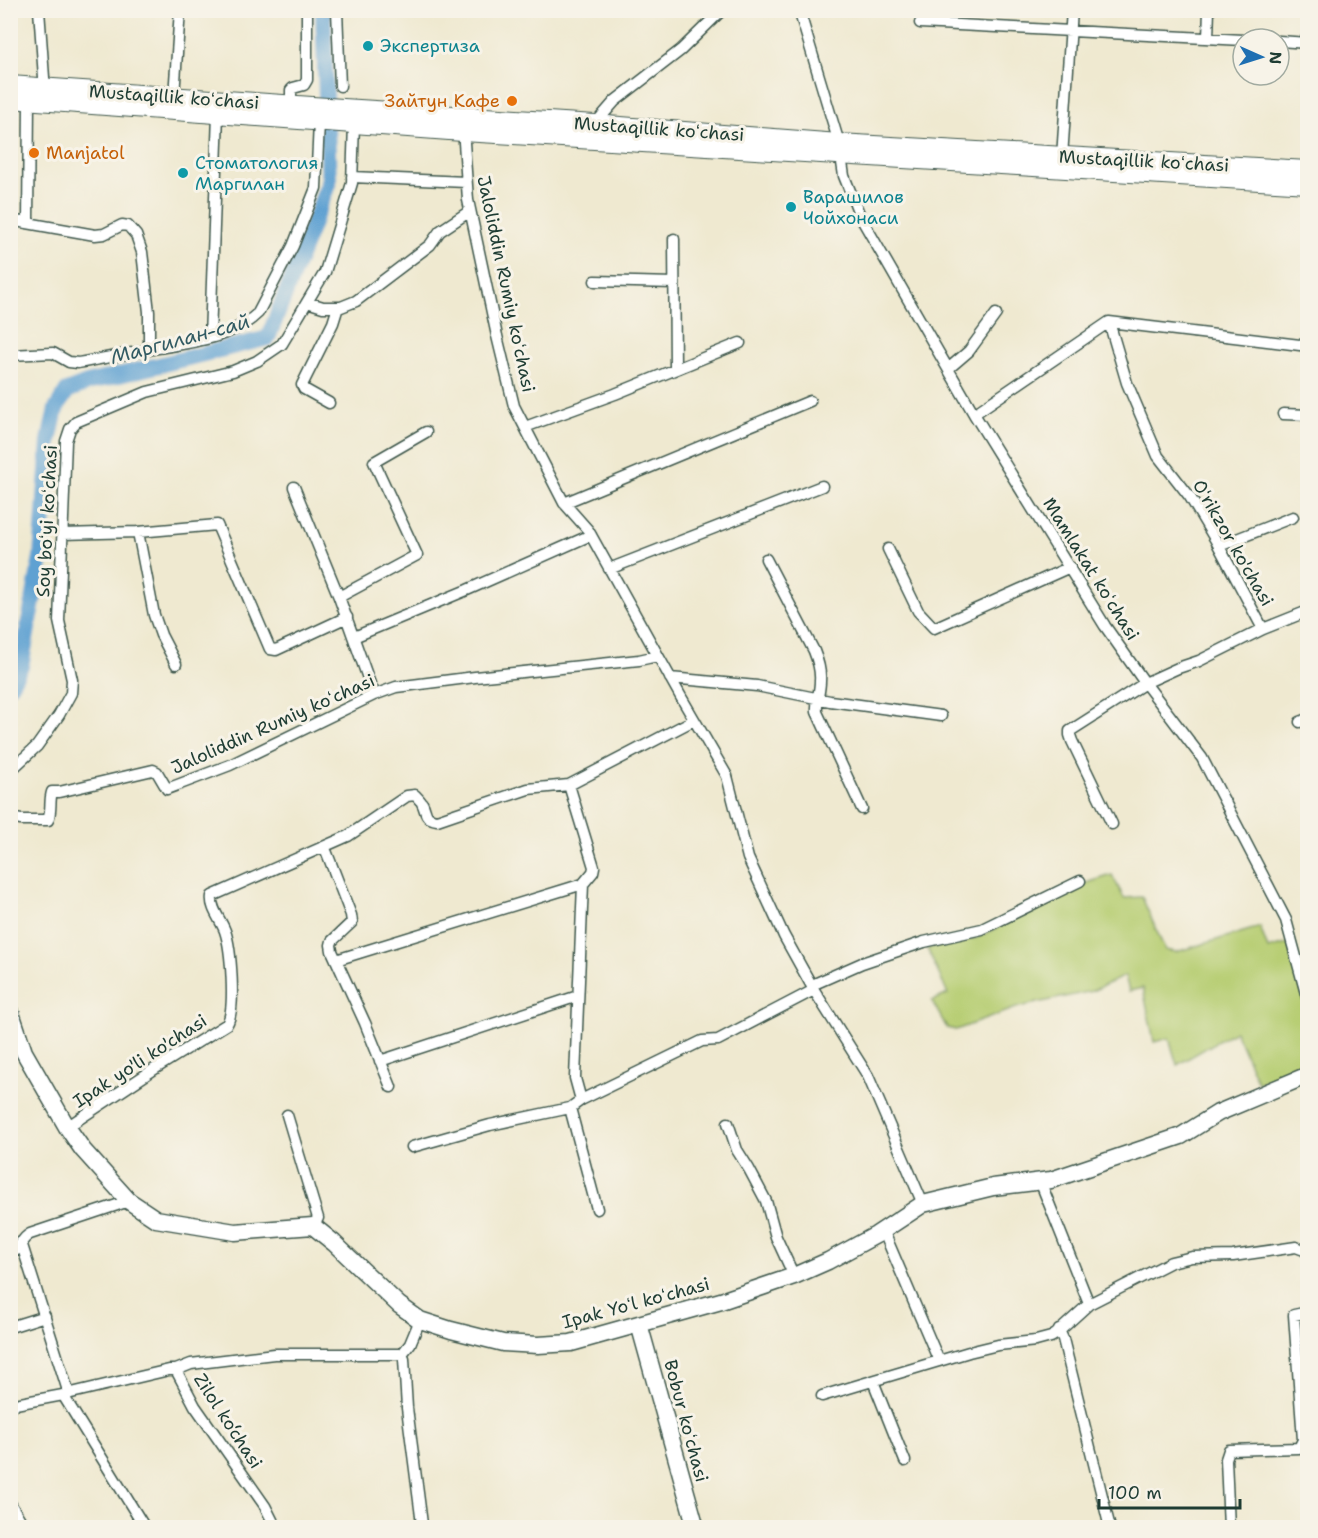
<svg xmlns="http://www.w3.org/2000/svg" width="1318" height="1538" font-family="'Shantell Sans',sans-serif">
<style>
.green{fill:#b7ce73;stroke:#6b8654;stroke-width:1.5}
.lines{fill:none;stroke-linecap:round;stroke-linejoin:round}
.river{stroke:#5fa1d2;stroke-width:16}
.street-casing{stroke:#3e574b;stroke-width:13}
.secondary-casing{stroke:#3e574b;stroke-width:19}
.primary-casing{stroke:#3e574b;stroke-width:20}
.street{stroke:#fff;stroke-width:10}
.secondary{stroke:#fff;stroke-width:16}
.primary{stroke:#fff;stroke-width:18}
.culture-dot{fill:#0f9aa8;stroke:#f7f3e8;stroke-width:2}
.food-dot{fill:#e8710a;stroke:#f7f3e8;stroke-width:2}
.labels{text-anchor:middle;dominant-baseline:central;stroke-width:6;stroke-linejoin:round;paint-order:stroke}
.culture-label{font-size:18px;fill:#0d838f;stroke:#f7f3e8;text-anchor:start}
.street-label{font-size:18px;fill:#1f3d34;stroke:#f7f3e8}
.food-label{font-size:18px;fill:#c56008;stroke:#f7f3e8;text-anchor:end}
.water-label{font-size:20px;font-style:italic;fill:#325b63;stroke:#f7f3e8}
</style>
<rect width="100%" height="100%" fill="#f7f3e8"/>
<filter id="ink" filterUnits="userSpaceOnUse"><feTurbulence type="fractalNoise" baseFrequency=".0167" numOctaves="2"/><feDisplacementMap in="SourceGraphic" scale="12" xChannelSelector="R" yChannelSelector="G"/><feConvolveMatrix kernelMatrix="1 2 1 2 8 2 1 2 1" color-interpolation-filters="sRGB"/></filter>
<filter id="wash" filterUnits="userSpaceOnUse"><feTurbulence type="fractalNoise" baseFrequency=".008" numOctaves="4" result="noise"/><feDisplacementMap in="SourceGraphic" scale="24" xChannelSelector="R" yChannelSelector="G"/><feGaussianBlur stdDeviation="1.35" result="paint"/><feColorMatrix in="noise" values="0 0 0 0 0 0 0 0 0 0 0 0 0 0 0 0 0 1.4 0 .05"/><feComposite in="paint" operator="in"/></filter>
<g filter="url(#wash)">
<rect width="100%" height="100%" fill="#efe9d0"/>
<path class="green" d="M1112,875L1124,898L1142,897L1165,950L1176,952L1260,927L1268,949L1290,943L1307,1009V1064L1258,1083L1235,1031L1177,1065L1169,1038L1154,1042L1143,988L1129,991L1125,976L1092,991L1019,1007L956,1030L947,1028L932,1001L948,994L927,948L976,938L1026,913L1071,888Z"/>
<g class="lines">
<path class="river" d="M10,685L21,666L41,558L49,441L56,409L67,391L87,383L268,338L329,182L323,10"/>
</g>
</g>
<g filter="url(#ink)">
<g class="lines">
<g class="street-casing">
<path id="street" d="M39,10L45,91
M337,10L340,86
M799,10L839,143
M920,23L1243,40
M1208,38L1209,10
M1279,41L1308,43
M174,96L180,10
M291,105V90L293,88L304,85L307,80V10
M595,124L615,101L681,50L722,10
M463,128L468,200L497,336L514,406L564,503L588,530L681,697L727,776L748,858L784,936L814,990L868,1076L923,1204
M841,156L844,176L860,216L974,414L1105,626L1145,683L1202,758L1286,920L1308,1001
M1062,157L1072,10
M352,177L466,182
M10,220L95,235L104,234L122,225L128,226L136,235L142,252L149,312V350
M28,223L29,100
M674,239L675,368
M595,281L674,283
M307,302L323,307H341L356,301L430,245L440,231L470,211
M1109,322L1127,383L1158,456L1190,497L1215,539L1263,629
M210,338L218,114
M10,355L53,353L69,362L78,363C103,358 128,354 152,349C187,343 232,339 258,313L293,246L316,188L319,122
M948,369L969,351L996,314
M329,403L304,389L302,385L333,323L338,307
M974,414L1109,322L1308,346
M1283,414L1308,415
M525,427L615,394L740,343
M294,487L339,597L374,695
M564,503L810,401
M138,532L154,615L161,635L176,664
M62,534L138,532L217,525L270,649L276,650L347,617
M1219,546L1293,517
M888,549L918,611L934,628L1070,567
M766,559L814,651C818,661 821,670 820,681C820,692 816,701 817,712L862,809
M609,569L822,486
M339,597L417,555L374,462L426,432
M354,637L467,590L591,535
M670,678L757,686L830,701L941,716
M1300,722L1308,719
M10,771L37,746L59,715L71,693L72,680L59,621L66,441L70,429L76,422L147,392L233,371L257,361L282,344L325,272L352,183L354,124
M569,785L594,867L593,872L583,884L575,1078L581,1100
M10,818L21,820H48C52,811 49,801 52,792H59L153,770L157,772L167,789L230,765L374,695L396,687L475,677L639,660L657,656
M1112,824L1072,741L1070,735V731L1145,683L1178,668L1199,661L1263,629L1308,611
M325,848L351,915L352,922L332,941L331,945L332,951L365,1023L391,1087
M336,960L583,884
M812,985L862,963L924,942L982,929L1080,881
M380,1061L578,996
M570,1108L597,1209
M287,1115L318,1218L313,1226
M728,1123L737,1150L749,1169L766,1201L776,1237L794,1276
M67,1127L156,1068L227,1024C236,1009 231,948 225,931C221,920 210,908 212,896L348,836L407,796L415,795C416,796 422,802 422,803C427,812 423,818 437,820L528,789L569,785L694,720
M412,1147L490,1125L570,1108L581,1100L702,1041L718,1040L814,990
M1040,1181L1089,1304
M883,1230L939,1361
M21,1242L69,1394
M10,1254C20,1251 20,1239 30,1234L129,1201
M10,1327L45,1316
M1059,1330L1063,1339L1110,1528
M402,1354L404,1359L407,1408L422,1524
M176,1370L191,1364L274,1354H402L410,1344L420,1320
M873,1381L905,1461
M63,1395L145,1528
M822,1396L969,1352L998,1345L1036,1341L1051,1337L1056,1334L1089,1304L1171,1262L1192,1257L1233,1256L1296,1247L1304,1250L1308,1253
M10,1405L63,1395L169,1370H176L195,1406L265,1506L276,1528
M10,1503L25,1528
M1229,1528L1226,1459L1229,1450L1299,1448L1303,1440L1294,1315L1308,1312"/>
</g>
<g class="secondary-casing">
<path id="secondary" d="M10,1010L24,1052L67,1127L83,1150L129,1201L156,1219L235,1232L313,1226L334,1243L399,1305L420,1320L451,1330L503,1343L538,1345L571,1343L721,1301L794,1276L828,1261L876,1235L923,1204L993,1187L1051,1180L1181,1136L1218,1113L1308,1075
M639,1324L696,1528"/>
</g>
<g class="primary-casing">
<path id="primary" d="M10,85L312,106L595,124L839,143L1308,170
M10,99L463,132L1308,184"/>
</g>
<use href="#street" class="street"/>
<use href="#secondary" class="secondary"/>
<use href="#primary" class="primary"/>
</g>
</g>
<g class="culture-dot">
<circle cx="368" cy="46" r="6"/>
<circle cx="183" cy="173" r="6"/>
<circle cx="791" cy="207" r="6"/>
</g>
<g class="food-dot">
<circle cx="512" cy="101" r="6"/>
<circle cx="34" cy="153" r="6"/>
</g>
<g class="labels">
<g class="culture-label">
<text x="380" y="46">Экспертиза</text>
<text x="195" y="163">Стоматология<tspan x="195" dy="21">Маргилан</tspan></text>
<text x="803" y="197">Варашилов<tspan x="803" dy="21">Чойхонаси</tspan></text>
</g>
<g class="street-label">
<text transform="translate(174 97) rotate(4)">Mustaqillik koʻchasi</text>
<text transform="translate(659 129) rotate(4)">Mustaqillik koʻchasi</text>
<text transform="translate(1144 161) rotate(3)">Mustaqillik koʻchasi</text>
<text transform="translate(506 284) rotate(78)">Jaloliddin Rumiy koʻchasi</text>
<text transform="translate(47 521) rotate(-87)">Soy boʻyi koʻchasi</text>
<text transform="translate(1233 543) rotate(60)">Oʻrikzor ko'chasi</text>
<text transform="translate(1091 569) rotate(58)">Mamlakat koʻchasi</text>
<text transform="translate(273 724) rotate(-24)">Jaloliddin Rumiy koʻchasi</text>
<text transform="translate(140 1061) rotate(-33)">Ipak yo'li ko'chasi</text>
<text transform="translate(636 1303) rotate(-15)">Ipak Yoʻl koʻchasi</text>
<text transform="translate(228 1421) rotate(57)">Zilol ko‘chasi</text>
<text transform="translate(686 1421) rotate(75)">Bobur koʻchasi</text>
</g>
<g class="food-label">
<text x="500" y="101">Зайтун Кафе</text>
<text x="46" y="153" text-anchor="start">Manjatol</text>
</g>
<g class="water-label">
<text transform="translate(180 339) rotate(-15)">Маргилан-сай</text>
</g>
</g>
<rect width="1318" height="1538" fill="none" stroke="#f7f3e8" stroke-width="36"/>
<g transform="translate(1261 57) rotate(93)"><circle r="28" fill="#f7f3e8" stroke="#a1aaa0" stroke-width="1.5"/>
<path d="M0-4.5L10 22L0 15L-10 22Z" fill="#1f6fb2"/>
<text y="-9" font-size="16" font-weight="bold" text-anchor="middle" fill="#1f3d34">N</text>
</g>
<path d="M1099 1499v9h141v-9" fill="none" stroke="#1f3d34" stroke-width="3"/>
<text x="1108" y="1499" font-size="18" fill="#1f3d34" stroke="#f7f3e8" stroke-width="4.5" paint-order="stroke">100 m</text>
</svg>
